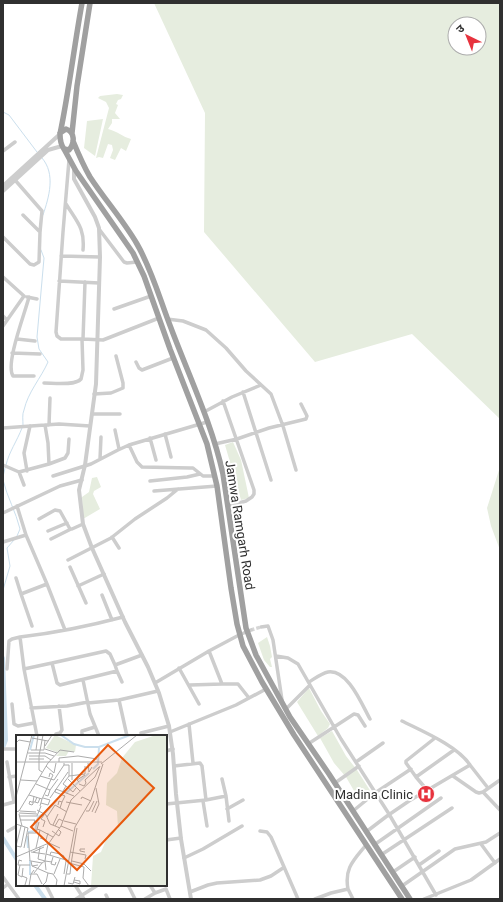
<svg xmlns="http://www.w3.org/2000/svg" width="503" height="902" font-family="Roboto,'Noto Sans Devanagari',sans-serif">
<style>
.green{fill:#e6eddf;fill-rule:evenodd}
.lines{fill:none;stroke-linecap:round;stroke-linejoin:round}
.stream{stroke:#cbdfed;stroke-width:1}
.canal{stroke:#cbdfed;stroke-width:4}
.minor-tunnel{stroke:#d6d6d6;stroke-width:3.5;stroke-dasharray:3.5 2;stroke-linecap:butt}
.minor{stroke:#cdcdcd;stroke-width:3.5}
.tertiary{stroke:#cdcdcd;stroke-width:4}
.trunk{stroke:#a0a0a0;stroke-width:5.5}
.labels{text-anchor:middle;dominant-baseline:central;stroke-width:4;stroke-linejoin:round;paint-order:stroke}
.street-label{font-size:13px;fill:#303030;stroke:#fff}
.poi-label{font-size:13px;fill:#303030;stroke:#fff;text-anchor:end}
.inset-river{fill:none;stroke:#cbdfed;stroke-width:2}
.inset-road{fill:none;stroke:#acacac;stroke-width:1}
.view{fill:#e8590c;fill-opacity:0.15;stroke:#e8590c;stroke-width:2}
.inset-edge{fill:none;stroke:#303030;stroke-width:2}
</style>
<rect width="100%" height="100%" fill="#fff"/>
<path class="green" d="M154,3H500V419L412,334L315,362L204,232L205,113ZM455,24H479V48H455Z
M117,94L123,95L121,99L118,100L116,104L118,105L115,113L120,119H112V123L108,129C117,131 123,137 131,139L126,151L121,148L115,160L110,158L113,150L112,145L108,144L103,158L99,157L96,158L109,108L106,102L98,98L100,96Z
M103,119L95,156L84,148L87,121Z
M233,442L241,460L249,498L241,500L225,445Z
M500,467V550L491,526L487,508Z
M97,477L101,487L94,491L93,494L100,509L83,519L82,497L89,492L92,478Z
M267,637L270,646L272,657L270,659L272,667H270L264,660L258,643Z
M309,688L321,711L330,724L328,728L318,736L297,702Z
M332,731L346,756L357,770L371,792L360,801L346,777L334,763L320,738Z"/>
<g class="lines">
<path class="stream" d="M3,112L9,115L37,152
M42,158C56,174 49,197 43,215
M23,425C23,420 22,414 24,410C28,392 41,378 48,362L39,349L37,337L44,258L41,250
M6,465C9,452 17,441 22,428
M3,477L5,468
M3,480C7,497 16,512 20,529L17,536
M3,590L10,566L7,548L14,540"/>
<path class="canal" d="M3,658L6,740L3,748
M3,838L17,860
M35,885L45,899"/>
<path class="minor-tunnel" d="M251,630L261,627"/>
<path class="minor" d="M3,151L15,142
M15,180L42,211L40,232
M66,204C77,222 85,228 83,250
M99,229L124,262L127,263L137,262
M3,237L30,264L34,265L39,262L40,232L23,215
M61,256L100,257
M3,277L24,296L3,326
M59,281L99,283
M27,297L37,299
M29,297C25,313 5,364 13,376H34
M114,309L151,296
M3,316L7,320
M167,319L183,321L206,330L226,348L246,371L271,394L283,426L296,470
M17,339L35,341
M82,339H83L85,282
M83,339L103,340L159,318
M12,353L40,354
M136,362L139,368L142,370L173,358
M44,383C53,383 75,386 81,379L83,370L82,339H61L57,336L56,332L63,232L69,160
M243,392L271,480
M94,394L111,393L123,388V383L116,356
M223,401L254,490V494L252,497L246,501L228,506
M204,412L232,397L261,385
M92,414H120
M207,422L129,445L137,462L142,467L190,468H193L203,476H215
M49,425L50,398
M3,428L59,424L90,426
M115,430L119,449
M165,434L171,457
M150,438L156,460
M215,444L237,439L269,428L306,419L307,416L301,404
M100,459L101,437
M49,464L65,458L68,453L69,439
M3,465L19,472L49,464L48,443L45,425
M27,471L24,453L30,426
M19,472L24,485
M53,476L91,464L118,450L129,445
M150,481L187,477L200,474
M154,491L217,486
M17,506L26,535
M3,513L60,486L82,480
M39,519L55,510L60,511L70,529H72L83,524
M48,531L67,523
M112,537L119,548
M51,539L71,529
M3,542L26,535L47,584
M68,560L111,538L135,519L167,498L178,489
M70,567L86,603
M16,578L21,594
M78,586L104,574
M102,595L112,620
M32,626L21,594L47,584L65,630
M261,627L268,626L273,640L282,700
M276,656L288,658L298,664L341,739L389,814L436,895
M115,665L110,654L106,651L52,663L57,683L60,685L117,671L115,665L142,655
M179,668L199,704
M7,669L9,641L12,639L20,637
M24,669L52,663
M117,671L122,682
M83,680L90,714L99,736
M309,682C314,679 322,673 328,672C348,669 362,705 370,719
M155,683L209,651L239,635L251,630
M222,684H238L249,698
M190,685L222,684L209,651
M88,703L119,700
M12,704L14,724L18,726L34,723
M31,708L67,706L88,702
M286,709L310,685
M402,721C422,731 458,746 470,765
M189,724L193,763
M170,732L236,705L266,689
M141,733L169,726
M56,734L60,733L62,730L59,706
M37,736L24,669L20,637C55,633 89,626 123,617
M82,736V731L95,727
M127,736L119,700L158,691
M435,738L406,761V763L416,777L454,750
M308,744L354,714L358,715L365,726
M3,749H17
M166,751L173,749
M7,762L14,802L17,801
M356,762L383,743
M453,776L476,792L479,793L483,792
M9,777L17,776
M416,777L427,790
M222,779L226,796L229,821
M500,780L483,792L500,810
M335,783L359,766
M206,800L226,796
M203,801L207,826
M166,804L206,800L202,766L200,763L174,766
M3,805L14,802
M227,809L243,800
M353,811L375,793L411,769
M8,831L17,826
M260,831L267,832L271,837L298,899
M366,832L387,816L409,801L470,765L488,788
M166,840L181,838
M481,844L495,863
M374,845L441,798
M381,855L452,808
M184,858L203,849L242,826
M419,865L439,851
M393,872L415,857
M3,877L8,884
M46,885L53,899
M75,885L84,899
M128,885L135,899
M402,886L455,849L486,842L500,833
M3,888L8,884L19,899
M348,889C344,868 354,860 366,845
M190,892L208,885L217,883L260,880L271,876L283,868
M155,893L166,889L170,899
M106,895L108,899
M76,899L98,885
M145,899L155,893L150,885
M315,899L331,893L348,889L353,899
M424,899L471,880L500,859"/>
<path class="tertiary" d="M74,167V179L95,217L99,228L100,257L96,384L85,465L79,490L83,524L92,548L125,622L148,667L159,693L169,726L173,754L176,794L181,839L191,899
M3,186L60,134
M3,191L48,150L62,146"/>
<path class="trunk" d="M60,133L66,129C75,132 75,143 69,150L64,149C61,145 60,139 60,134C69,91 74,47 82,3
M72,133L77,86L90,3
M73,141C78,153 83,165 90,177C105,200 123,220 137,244C152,270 160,300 171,328C189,376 212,424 223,474L246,628L256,655L290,717L329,774L410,899
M64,149L76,171L133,253L144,276L170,349L207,444L217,486L231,588L237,624L243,646L262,682L294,735L402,899"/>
</g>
<defs>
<g id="hospital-disc" transform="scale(0.9)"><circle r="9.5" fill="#e7333e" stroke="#fff"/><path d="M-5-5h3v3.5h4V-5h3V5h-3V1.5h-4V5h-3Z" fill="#fff"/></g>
</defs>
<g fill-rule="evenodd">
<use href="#hospital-disc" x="426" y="794"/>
</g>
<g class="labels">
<g class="street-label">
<text transform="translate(240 525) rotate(81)">Jamwa Ramgarh Road</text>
</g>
<g class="poi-label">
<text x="413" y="794">Madina Clinic</text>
</g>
</g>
<g transform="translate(16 735)">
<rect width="151" height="151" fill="#fff"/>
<path d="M39,0L60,10L59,17L53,16L50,21H40L43,18L30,13ZM137,1H151V151H75L77,121L85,117L93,98L102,93L101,76L90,70L91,48L101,38L106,23L119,7Z" fill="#e6eddf"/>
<path class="inset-river" d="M45,0L58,9L69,12H83L114,0M14,15L18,0M77,34L82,29L83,12M50,58L73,38M12,97L19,96L22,82L29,78L41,65M11,101L12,113M14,125V140"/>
<path class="inset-road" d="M16,3L32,6M0,8L3,5L14,7M29,11L36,0M29,14L41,18M15,15H28L29,5M20,15L22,0M12,18H29L38,21M13,21H29L35,25M13,24H28M0,27H86M43,27V23L62,21L81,24M72,28L73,37L76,32M85,29L121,0M30,31L38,38L40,28M26,37L23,35V21L27,0M24,41L38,45L48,30M53,41L69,39V31M52,44L64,56M5,45L21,46M56,45V28M63,47L61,45L69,40M20,49L34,55L32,61L29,60M63,49L68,51L70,48L69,45L83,32M50,51L57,57L60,53M34,55L42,44M47,56L50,51L47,49L53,41V30H48V28M39,57L40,54L58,61M39,57L49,61L46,67M13,60L26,64L24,71M18,61L17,67V69L16,70L13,69L14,66L15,67H19M0,62L16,0M21,62L19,67L22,68L24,63M34,63L52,37M26,64L37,40L34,38L33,42M65,64L66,62L75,66M50,67L66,70M25,68L32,70L34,65L27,63M42,70L43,66L46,67L44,73M21,75L30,80L34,89L44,93M4,76L20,77M70,76H73L78,66M0,77L3,76L32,28L44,15L58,17M76,77L81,66M3,78L21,79M79,78L83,69L80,53M3,79L6,91M3,81H21L25,71M31,82L39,70L51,77M4,85H19L17,91M48,86L60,89M0,89L12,93L8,113M37,90L42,79M39,91L43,84L47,86M45,91L57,96M27,92L29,86L25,84L28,80M24,95L37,102M36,96L43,101L45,97L43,95M24,103L30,105L32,98M33,108L44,113M32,109L30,119L53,126M0,111L5,112L9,92M0,111L5,91M24,112L22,124L29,126M20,113L24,95L21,94M69,114H64V116L69,117M15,117L29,119M17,117L28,112M54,117L70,120L69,124M30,119L29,126L36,127M34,120L35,117L44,119L48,121L47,124M0,122L33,108L45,91L55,65L79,42L84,31M37,122L35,129L39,130L40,127M6,126L3,125L2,130H14M14,126L12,98H20L23,87M56,126L68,129L75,136M53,128L68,132L67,143L73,151M55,129L61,93M4,130L2,140L6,142L7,133M22,130L16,131L32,138L30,147L26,151M16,131L15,126L26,128L29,126L30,135M18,135L15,139H21L26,149M18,138L26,128M32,138L37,139L41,145L40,151M38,139L44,124M48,139L50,126M51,139H54L55,129M6,141L11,143L9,150M58,147L64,149V146L58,145M52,148L57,149L59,142M13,151L15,139M48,151L59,92L75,65L87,29"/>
<path class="view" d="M92,10L138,53L61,135L15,92Z"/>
<rect width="151" height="151" class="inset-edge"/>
</g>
<rect width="503" height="902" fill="none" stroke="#303030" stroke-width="8"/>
<g transform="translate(467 36) rotate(317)"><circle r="19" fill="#ffffff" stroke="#acacac"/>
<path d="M0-3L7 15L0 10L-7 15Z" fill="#e7333e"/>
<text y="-6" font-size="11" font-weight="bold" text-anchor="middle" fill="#303030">उ</text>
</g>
</svg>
